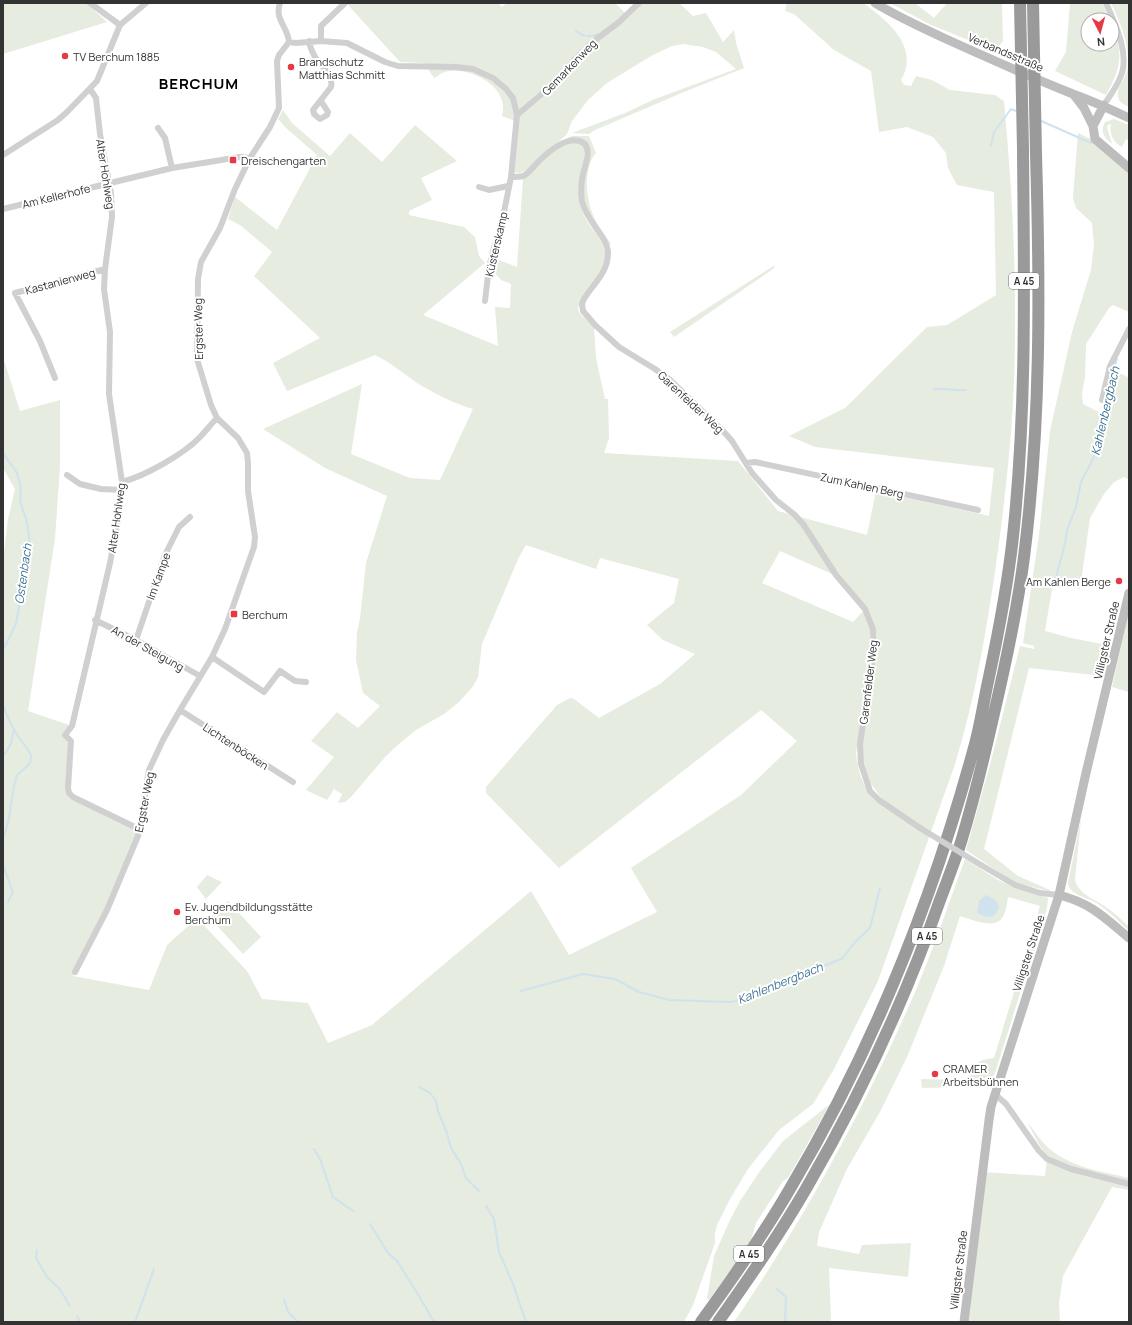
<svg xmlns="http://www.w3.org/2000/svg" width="1132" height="1325" font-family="Manrope,sans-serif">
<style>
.green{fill:#e6ecdf;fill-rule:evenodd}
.water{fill:#cfe2ee}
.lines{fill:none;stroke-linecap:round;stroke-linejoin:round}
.stream{stroke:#cfe2ee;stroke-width:2}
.street{stroke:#d0d0d0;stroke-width:6}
.secondary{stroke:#bdbdbd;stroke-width:9}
.highway{stroke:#9a9a9a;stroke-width:12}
.street-bridge{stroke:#d0d0d0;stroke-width:6}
.highway-bridge{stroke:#9a9a9a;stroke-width:12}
.poi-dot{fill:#e63946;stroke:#fff;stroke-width:1.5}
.labels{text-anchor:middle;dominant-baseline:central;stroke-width:4;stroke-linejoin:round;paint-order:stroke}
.shield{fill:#fff;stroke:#707070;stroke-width:1}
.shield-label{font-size:10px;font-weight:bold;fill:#333}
.street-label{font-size:11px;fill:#333;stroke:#fff}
.poi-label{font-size:11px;fill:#333;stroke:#fff;text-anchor:start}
.water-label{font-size:12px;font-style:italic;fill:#3f7597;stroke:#fff}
.district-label{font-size:15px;font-weight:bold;letter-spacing:1px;fill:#000;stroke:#fff}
</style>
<rect width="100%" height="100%" fill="#fff"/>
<path class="green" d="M3,3H86L107,22L3,54Z
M348,3H498L502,7L507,3H615L625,13L595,37L552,83L521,111L515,121L502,116C503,111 504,106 502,101C497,80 462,65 442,73C439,75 437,77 434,78L424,63L400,62L347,4Z
M642,3H679L693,16L706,13L723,42L734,30L736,43L744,68L684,92L595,130L589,134L572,133L625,113L655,99L736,69L716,52L703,47L683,44L672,46L651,56L607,83L588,100L572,121L567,134L527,170L520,173L513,172L519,117L546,95L585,52Z
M787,3C804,3 822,3 839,3C846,3 854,2 861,3C866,4 872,10 876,13C897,29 917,53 901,80L904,85L911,86L916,76L932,80L950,90L995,95L1004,101C1011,178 1016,256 1015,334C1015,414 1006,494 995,572C985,638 974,704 954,767L878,981L834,1069L813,1104L779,1130L748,1169L730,1199L717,1225L715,1233V1243L693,1305L684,1322H3V560L8,519L15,489L3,468V357L20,411L60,400V467L55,539L28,711L72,726L65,735L71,741L69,793L139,829L107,910L73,976L149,990L167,945L197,918L247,971L262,999L308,1003L328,1043L372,1025L531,891L569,955L657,912L631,868L741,795L797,741L761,710L559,868L486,793V787L557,705L570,698L574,699L599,718L660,684L695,654L663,640L647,625L674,603L679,579L600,558L596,569L526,545L519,557L482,644L478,677L474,685L459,702L444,714L416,730L400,743L386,756L351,797L345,802L338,803L342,794L334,789L327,800L306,790L334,757L311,741L337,712L358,728L380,706L363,693L356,660L357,633L360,618L366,563L387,496L325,468L263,429L362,384L351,454L410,478L440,480L473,409C455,404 438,395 422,386C406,376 392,363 375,355L287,391L273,363L320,338L254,276L272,252L240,225L228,219L235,197L277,230L317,155L285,127L278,119L283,110L292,123L330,156L350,133L382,162L415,125L457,161L421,178L432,200L409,211V215L464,227L475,237L479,256L485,263L423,315L498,346L495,307L510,308L511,284L501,280L493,271L494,258L517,267L523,178L556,149L575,141L585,146C584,160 584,175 583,189C582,195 581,202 582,207C584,227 608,238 605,259C603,278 581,290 578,310C581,318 590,320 594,328L596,358L605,399H608L609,438L604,453L738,461L778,511L867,535L876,491L989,516L994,468L815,447L789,436L845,408L927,327L947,325L996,295L994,192L957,185L948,168L946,153L933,137L907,127L879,132L871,71L834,50L794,14L785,11ZM780,551L841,578L866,608L853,622L762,583ZM877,634V643L863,738L862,757L869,781L882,799L878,803C863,788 859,775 856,754L872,643V635Z
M890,3H915L934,18L947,3H1002L1003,41L995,51L929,24Z
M1070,3H1102L1110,20H1088V44H1112V24C1124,55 1121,67 1106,95L1055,71L1066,52Z
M1111,3H1129V107C1124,104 1119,103 1118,97C1116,87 1125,80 1127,71C1132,49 1120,22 1111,3Z
M1114,119L1129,125V141L1126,139L1122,147C1113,142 1109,134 1111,124L1108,125L1107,127L1112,144C1104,137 1100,132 1105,122Z
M1078,133L1091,139L1095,145L1129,172V312L1113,305L1109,308L1086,344L1085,377L1082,394L1083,404L1106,416L1115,374H1122L1129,378V480L1124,477L1114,482L1104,494L1090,518L1080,589L1053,583L1045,631L1071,638L1112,646L1104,676L1029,668L984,849L1018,876L1050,890L1049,891L1015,883L966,850L991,761L1020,646L1034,649V646L1023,643L1039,535L1050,431L1072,332L1091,270L1094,245L1092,223L1076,208L1073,198Z
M572,136H589L596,153C583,167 586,199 593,215C597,225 605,235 611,244H609L588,214L583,192L589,147L566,139Z
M775,265L773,269L674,337L670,332Z
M1129,610V692L1112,687Z
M1081,819L1075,880C1079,896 1098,900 1110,910C1117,915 1123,921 1129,927V931C1119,922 1109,911 1098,904C1088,897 1070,896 1068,883Z
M965,859L998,880L1018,889L1048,898L1047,908L996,1070C995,1073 993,1077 991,1079C978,1089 939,1087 922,1088L921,1079L963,1080C975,1075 971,1069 978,1063C981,1059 989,1059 994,1058L1040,906L1008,897C1007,903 1006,913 1002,918C994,930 971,919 960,916L944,966L907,1057L881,1110L847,1169L819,1232L817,1246L859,1254L862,1245L911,1243L908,1277L829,1268L831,1322H734C805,1218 866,1106 916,990C934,947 949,903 965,859Z
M207,875L222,882L206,899L197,887Z
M228,901L261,937L243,954L210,918Z
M830,1104L788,1178L783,1181L756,1223L750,1243L709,1300L707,1299L714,1256L729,1222L740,1201L760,1171L783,1141Z
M1028,1123C1036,1133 1044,1146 1055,1153C1076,1168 1104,1172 1129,1178V1182C1108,1177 1059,1168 1045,1153C1038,1144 1033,1133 1028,1123Z
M1047,1159C1067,1174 1104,1180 1129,1186V1190L1112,1187L1063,1276L1059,1303L1060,1322H968L982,1172L1045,1176Z"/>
<path class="water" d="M986,895C993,898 997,900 999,907C994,920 989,918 977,913L979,901Z"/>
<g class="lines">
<path class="stream" d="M576,31C584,37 590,37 599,34
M1039,120L1091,143
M991,146L994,132L1011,109L1019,112
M934,389C945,388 955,391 966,390
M3,453L17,473L21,488L20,501L27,522L30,545L16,624L3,650
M1056,577L1065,544L1067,530L1076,507L1081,482L1094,457L1098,444L1112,374L1117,359
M3,705C8,719 13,731 23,743C26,747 30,752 31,756C32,768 19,769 16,778C10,797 12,819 3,838
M3,756C9,748 13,742 13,732
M3,865L13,892L8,902
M521,991L583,974L615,979L639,992L669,1000L732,1002L779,985L843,958L855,942L870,928L880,888
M419,1087L430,1093L436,1101L438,1111L447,1133L451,1148L461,1164L466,1178L479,1191
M314,1149L320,1159L333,1197L353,1211
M486,1206L494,1219L499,1252L513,1284L526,1322
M370,1224L388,1253L397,1261L419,1296L434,1322
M37,1250L36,1258L47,1277L59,1288L70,1306
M777,1289L786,1297L785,1322
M284,1300L288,1312L298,1322
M77,1316L80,1322
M135,1322L154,1269"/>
<path class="street" d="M90,3L120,25
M309,41C310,47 312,52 315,57C321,66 334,76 331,87L313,110L314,114L320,119L327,115L328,112L321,101
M321,41V26L345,3
M289,42L296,43L321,41L347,43L385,62L398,66L456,67L473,69L493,78L506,89L513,98L517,115L511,177C515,177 519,177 523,176C529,173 533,167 537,163C548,152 570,132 585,144C592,154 583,169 582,180C581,187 581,194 582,201C586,221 608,237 608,253C608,273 593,284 584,299L582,304L583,311L595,325L619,347L655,369L669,379L724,432L732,441L752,473L776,500L795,515L803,524L836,575L865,609L873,629L874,647L860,744L861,764L870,791L879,800L920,828
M90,89L96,98L100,134L111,193L112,217L105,269L104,289L110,332L109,394L122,482L120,510L110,563L72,726L65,735L71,741L68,788L69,793L73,797L139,829
M1104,105C1109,97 1116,88 1120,78C1131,56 1115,23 1106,3
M517,115L554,84L576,58L590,44L619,22L639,3
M158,128L165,138L172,168
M3,155L58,120L67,112L97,81L120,25L146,3
M479,187L489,190L508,186
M3,209L172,168L240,157L250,158
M485,301L489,267L494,248L502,222L511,177
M55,378L40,341L15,293L105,269
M1102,400L1110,366L1129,329
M746,463L755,462L978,510
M67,475L80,484L101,489L122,490
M122,482C145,476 184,454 200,437C206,431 211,424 217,418
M95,620L136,640L200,676
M136,640L165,555L179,527L190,517
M212,657L264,692L280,671L295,681L306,682
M180,710L293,782
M981,865L1015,885L1040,893L1059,895
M75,972L107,910L138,836L149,770L163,740L180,710L212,657L225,629L254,547L255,537L248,491V463L247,453L238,438L217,418L211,405L197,359L198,279L201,262L220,228L235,189L250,158L270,127L279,108L277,61L279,55L289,42C288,27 274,19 280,3
M995,1094L1006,1104L1039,1151L1047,1159L1071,1169L1129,1184"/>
<path class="secondary" d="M875,3C898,17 922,28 946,39C988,58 1030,77 1073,94C1092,101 1110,109 1129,118
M1074,95L1084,108L1093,126
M1104,105L1093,126L1095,139L1129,168
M1059,895C1091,903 1105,918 1129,938
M964,1322L989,1120L991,1107L1059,895L1086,773L1129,593"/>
<path class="highway" d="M701,1322C733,1278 764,1234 791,1187C873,1049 933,899 975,744C981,722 984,699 989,677C999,630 1008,583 1013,536C1027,407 1024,278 1023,149
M718,1322C749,1278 780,1234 807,1187C860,1096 905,1000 940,900C947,881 955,861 961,842C973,802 983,762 992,722C1005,667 1017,613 1024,557C1041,423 1040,289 1036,154"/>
<path class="street-bridge" d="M920,828L981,865"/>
<path class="highway-bridge" d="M1020,3L1023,149
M1033,3L1036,154"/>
</g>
<g class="poi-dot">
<circle cx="65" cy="56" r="4"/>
<circle cx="291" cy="67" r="4"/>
<rect x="229" y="156" width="8" height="8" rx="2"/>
<circle cx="1119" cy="581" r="4"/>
<rect x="230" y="610" width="8" height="8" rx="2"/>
<circle cx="177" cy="912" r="4"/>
<circle cx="935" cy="1074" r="4"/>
</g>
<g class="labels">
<g class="shield">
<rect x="1009" y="273" width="30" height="16" rx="3"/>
<rect x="912" y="928" width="30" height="16" rx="3"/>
<rect x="734" y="1246" width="30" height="16" rx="3"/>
</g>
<g class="shield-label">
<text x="1024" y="281">A 45</text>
<text x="927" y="936">A 45</text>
<text x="749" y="1254">A 45</text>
</g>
<g class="street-label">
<text transform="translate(1006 52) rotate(23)">Verbandsstraße</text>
<text transform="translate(569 67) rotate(-46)">Gemarkenweg</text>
<text transform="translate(106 174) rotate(81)">Alter Hohlweg</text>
<text transform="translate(56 196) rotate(-14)">Am Kellerhofe</text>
<text transform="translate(496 244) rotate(-77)">Küsterskamp</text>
<text transform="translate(60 281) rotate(-15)">Kastanienweg</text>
<text transform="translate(198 329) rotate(-91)">Ergster Weg</text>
<text transform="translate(691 402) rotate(43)">Garenfelder Weg</text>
<text transform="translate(862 485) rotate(12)">Zum Kahlen Berg</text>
<text transform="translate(116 518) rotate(-82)">Alter Hohlweg</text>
<text transform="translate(158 576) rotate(-70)">Im Kampe</text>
<text transform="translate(1106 640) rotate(-77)">Villigster Straße</text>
<text transform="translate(148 648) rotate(29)">An der Steigung</text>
<text transform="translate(868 682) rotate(-83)">Garenfelder Weg</text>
<text transform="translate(236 746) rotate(33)">Lichtenböcken</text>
<text transform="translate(144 802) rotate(-79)">Ergster Weg</text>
<text transform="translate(1028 953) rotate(-72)">Villigster Straße</text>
<text transform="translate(958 1270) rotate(-83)">Villigster Straße</text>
</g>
<g class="poi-label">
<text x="73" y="56">TV Berchum 1885</text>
<text x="299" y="61">Brandschutz<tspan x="299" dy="13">Matthias Schmitt</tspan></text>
<text x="241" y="160">Dreischengarten</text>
<text x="1111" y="581" text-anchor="end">Am Kahlen Berge</text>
<text x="242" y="614">Berchum</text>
<text x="185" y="906">Ev. Jugendbildungsstätte<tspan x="185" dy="13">Berchum</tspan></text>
<text x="943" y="1068">CRAMER<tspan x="943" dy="13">Arbeitsbühnen</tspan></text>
</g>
<g class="water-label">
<text transform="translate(1105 411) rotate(-77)">Kahlenbergbach</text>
<text transform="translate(23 574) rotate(-82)">Ostenbach</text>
<text transform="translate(780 983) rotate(-22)">Kahlenbergbach</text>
</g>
<g class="district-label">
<text x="199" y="83">BERCHUM</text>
</g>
</g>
<rect width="1132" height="1325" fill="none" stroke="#333333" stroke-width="8"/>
<g transform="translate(1100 32) rotate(174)"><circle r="19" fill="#ffffff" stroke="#adadad"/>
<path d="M0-3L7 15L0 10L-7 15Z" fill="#e63946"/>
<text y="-6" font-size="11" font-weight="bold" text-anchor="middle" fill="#333333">N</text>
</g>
</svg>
